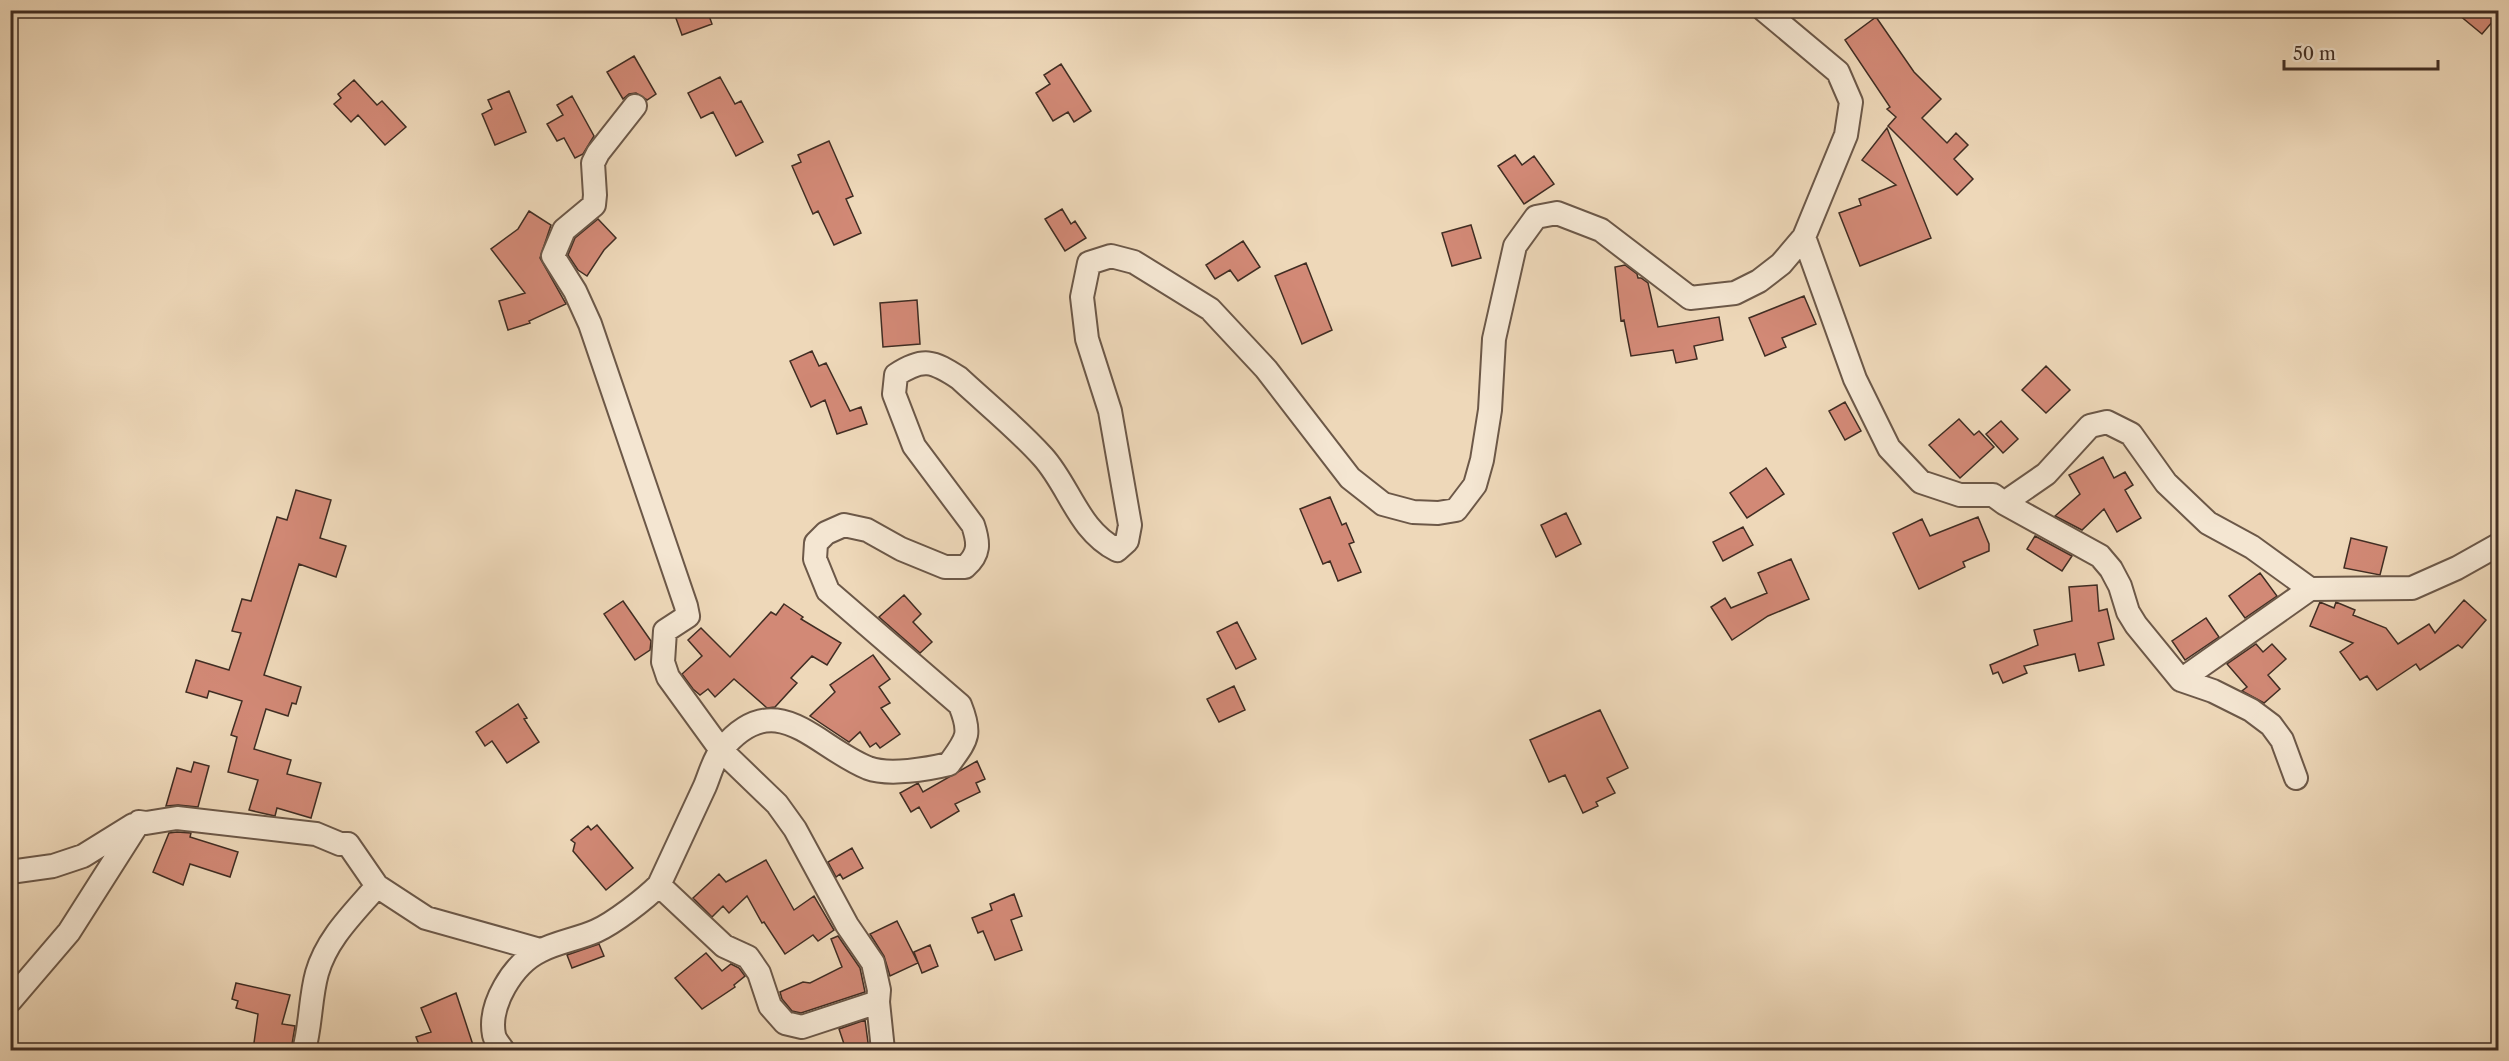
<svg xmlns="http://www.w3.org/2000/svg" width="2509" height="1061" font-family="'Libre Caslon Text',serif">
<style>
.building{fill:#d28976;stroke:#402d23;stroke-width:1.5}
.lines{fill:none;stroke-linecap:round;stroke-linejoin:round}
.minor-casing{stroke:#6c5848;stroke-width:26}
.minor{stroke:#f4e6d2;stroke-width:22}
</style>
<rect width="100%" height="100%" fill="#eed8b9"/>
<filter id="stains"><feTurbulence type="fractalNoise" baseFrequency=".00333" numOctaves="4"/><feColorMatrix values="0 0 0 0 .2 0 0 0 0 .09 0 0 0 0 .02 0 0 0 .5 -.17"/></filter>
<radialGradient id="worn" r=".72"><stop offset=".6" stop-color="#630" stop-opacity="0"/><stop offset="1" stop-color="#630" stop-opacity=".3"/></radialGradient>
<path class="building" d="M673,10H707L712,24L682,35Z
M2453,10H2499V14L2482,34Z
M1876,17L1914,72L1941,99L1922,118L1947,143L1956,133L1968,145L1954,159L1973,179L1957,195L1888,126L1896,117L1887,109L1890,107L1845,40Z
M634,56L656,94L647,100L636,93L629,94L623,99L607,72Z
M1061,64L1091,111L1074,122L1068,112L1053,121L1036,93L1050,84L1044,75Z
M720,77L735,104L741,101L763,142L736,156L713,112L701,118L688,93Z
M354,80L377,105L382,101L406,127L385,145L358,115L351,122L334,104L341,98L338,94Z
M509,91L526,132L495,145L482,114L492,109L488,100Z
M572,96L594,136L583,154L575,158L564,138L557,141L547,124L563,115L557,105Z
M1887,128L1931,238L1860,266L1839,213L1861,205L1859,199L1896,185L1862,160Z
M829,141L853,196L846,199L861,233L834,245L818,211L813,214L792,166L801,162L798,155Z
M1515,155L1522,165L1534,156L1554,184L1524,204L1498,166Z
M1062,209L1071,224L1075,221L1086,238L1065,251L1045,219Z
M529,211L551,225L540,258L566,304L529,321L530,323L508,330L499,301L525,293L491,249L518,229Z
M598,219L616,238L604,250L587,276L578,270L568,255L575,238Z
M1471,225L1481,258L1452,266L1442,233Z
M1243,241L1260,267L1238,281L1230,270L1215,279L1206,265Z
M1306,263L1332,330L1302,344L1275,276Z
M1625,265L1637,274L1638,278H1641L1648,283L1658,327L1719,317L1723,340L1694,346L1697,359L1676,363L1673,350L1631,356L1624,320L1621,321L1615,267Z
M1804,296L1816,324L1782,338L1786,347L1765,356L1749,318Z
M917,300L920,344L883,347L880,303Z
M812,351L819,366L826,363L850,411L861,407L867,424L837,434L825,400L811,407L790,361Z
M2046,366L2070,390L2046,413L2022,390Z
M1845,402L1861,431L1845,440L1829,411Z
M1959,419L1974,435L1979,431L1994,447L1960,478L1929,445Z
M2001,421L2018,439L2003,453L1986,434Z
M2103,457L2114,478L2125,472L2133,485L2125,490L2141,518L2117,532L2104,509L2082,530L2055,516L2080,494L2069,475Z
M1766,468L1784,494L1747,518L1730,493Z
M296,490L331,500L320,538L346,546L336,577L299,564L264,675L301,687L296,704L292,703L288,716L266,709L254,749L291,760L287,774L321,783L311,818L277,808L275,816L249,810L258,780L228,772L237,737L231,735L242,701L209,691L207,698L186,692L196,660L229,670L241,633L232,631L242,599L251,601L277,517L287,520Z
M1330,497L1342,525L1346,523L1354,542L1349,544L1361,572L1338,581L1330,561L1323,564L1300,509Z
M1566,513L1581,544L1556,557L1541,525Z
M1978,517L1989,544V551L1963,562L1965,567L1919,589L1893,533L1922,519L1930,536Z
M1743,527L1753,545L1723,561L1713,542Z
M2035,536L2072,556L2062,571L2027,549Z
M2351,538L2387,547L2380,575L2344,568Z
M1791,559L1809,599L1768,616L1732,640L1711,607L1725,598L1731,608L1767,593L1758,573Z
M2260,573L2277,596L2245,618L2229,596Z
M2097,585L2099,611L2107,609L2114,639L2098,643L2104,665L2079,671L2075,654L2024,666L2027,673L2003,683L1998,672L1993,674L1990,665L2038,645L2034,630L2072,621L2069,587Z
M904,595L921,614L913,622L932,642L920,653L879,617Z
M2464,600L2486,620L2462,648L2458,645L2420,670L2416,664L2377,690L2367,676L2360,680L2340,652L2353,643L2310,626L2320,602L2334,608L2336,602L2355,610L2353,615L2386,628L2398,644L2429,624L2435,633Z
M623,601L651,641L650,650L635,660L604,614Z
M784,604L803,617L801,619L841,643L827,665L812,656L791,678L797,683L775,707L767,708L734,679L715,697L708,689L700,695L693,689L682,674L702,656L688,640L701,628L730,657L771,612L776,615Z
M2206,618L2219,637L2185,660L2172,641Z
M1237,622L1256,659L1236,669L1217,632Z
M2256,644L2263,652L2272,644L2286,659L2268,675L2280,689L2264,703L2242,691L2247,687L2227,664Z
M873,655L890,679L879,687L890,703L881,708L900,734L880,748L876,743L870,747L860,732L849,742L810,716L835,692L830,685Z
M1234,686L1245,710L1219,722L1207,699Z
M518,704L527,718L524,719L539,742L507,763L492,741L485,746L476,732Z
M1600,710L1628,768L1607,778L1615,793L1596,802L1598,806L1583,813L1565,775L1549,782L1530,740Z
M977,761L985,779L976,783L980,792L955,804L959,811L931,828L919,807L911,812L900,793L918,783L923,792Z
M194,762L209,766L198,807L178,805L166,806L177,768L191,772Z
M597,825L633,868L606,890L573,851L575,843L571,840L588,826L591,830Z
M177,832L191,833L190,837L238,852L230,877L190,864L183,885L153,872L169,833Z
M852,848L863,868L843,879L840,874L836,877L828,862Z
M766,860L794,910L814,896L834,930L818,941L813,935L785,954L764,922L762,923L747,896L729,913L723,906L712,917L693,898L719,874L726,882Z
M1014,894L1022,916L1011,920L1022,950L995,960L983,931L978,933L972,918L992,910L990,904Z
M897,921L918,963L890,976L884,956L870,934Z
M838,936L860,968L865,992L801,1013L792,1011L782,999L780,992L803,982L810,983L842,967L831,939Z
M599,944L604,956L572,968L567,955Z
M930,945L938,966L922,973L914,952Z
M706,953L722,971L731,964L739,968L745,976L734,985L735,987L702,1009L675,978Z
M236,983L290,995L282,1024L295,1026L291,1050H253L258,1014L236,1008L238,1001L232,999Z
M456,993L473,1045L456,1050H421L416,1037L431,1032L421,1008Z
M865,1020L869,1050H846L839,1029Z"/>
<g class="lines">
<g class="minor-casing">
<path id="minor" d="M635,106L598,153L593,163L595,195L594,205L564,230L553,256L575,291L590,324L686,606L688,616L665,631L663,662L668,677L721,750L777,804L795,829L847,925L873,963L879,990L878,1002L883,1050
M1804,237L1855,379L1889,448L1921,482L1960,495H1993L2004,503L2046,474L2090,426L2107,422L2131,434L2166,483L2208,523L2252,547L2310,589L2412,588L2457,568L2498,545
M2004,503L2100,556L2111,569L2120,586L2128,612L2136,625L2181,680L2213,691L2251,710L2271,725L2282,740L2296,778
M2181,680L2310,589
M10,872L53,866L83,856L133,825
M659,885L724,946L748,957L759,973L770,1006L785,1023L802,1027L878,1002
M10,1001L69,932L139,822L146,823L177,818L316,834L340,844H348L377,886L426,918L540,950
M304,1050C311,1025 310,998 317,973C327,938 354,913 377,886
M503,1050C500,1046 495,1040 494,1035C488,1005 513,964 540,951C557,942 578,939 596,931C614,923 645,899 659,885C674,852 690,819 705,786C710,774 714,758 722,749C776,684 814,746 868,768C889,776 928,769 949,764C967,739 972,735 960,705L828,591L815,559L816,543L826,533L844,525L867,530L901,549L945,567H965C980,554 979,543 973,525L914,446L894,394L896,375C923,357 933,361 959,378C987,404 1018,429 1043,457C1070,487 1078,530 1117,550L1127,541L1130,525L1110,411L1087,339L1082,297L1089,263L1111,256L1134,262L1210,309L1266,369L1350,478L1383,504L1413,512L1438,513L1456,510L1475,485L1482,460L1490,410L1494,339L1515,246L1536,217L1557,213L1601,230L1690,298L1735,293L1759,281L1781,264L1804,237L1846,135L1851,102L1838,72L1764,10"/>
</g>
<use href="#minor" class="minor"/>
</g>
<rect width="2509" height="1061" fill="none" stroke="#eed8b9" stroke-width="36"/>
<rect x="12" y="12" width="2485" height="1037" fill="none" stroke="#402d23" stroke-width="3"/>
<rect x="18" y="18" width="2473" height="1025" fill="none" stroke="#402d23" stroke-width="1.5"/>
<path d="M2284 60v9h154v-9" fill="none" stroke="#402d23" stroke-width="3"/>
<text x="2293" y="60" font-size="18" fill="#402d23" stroke="#f4e6d2" stroke-width="4.5" paint-order="stroke">50 m</text>
<rect width="100%" height="100%" filter="url(#stains)"/>
<rect width="100%" height="100%" fill="url(#worn)"/>
</svg>
